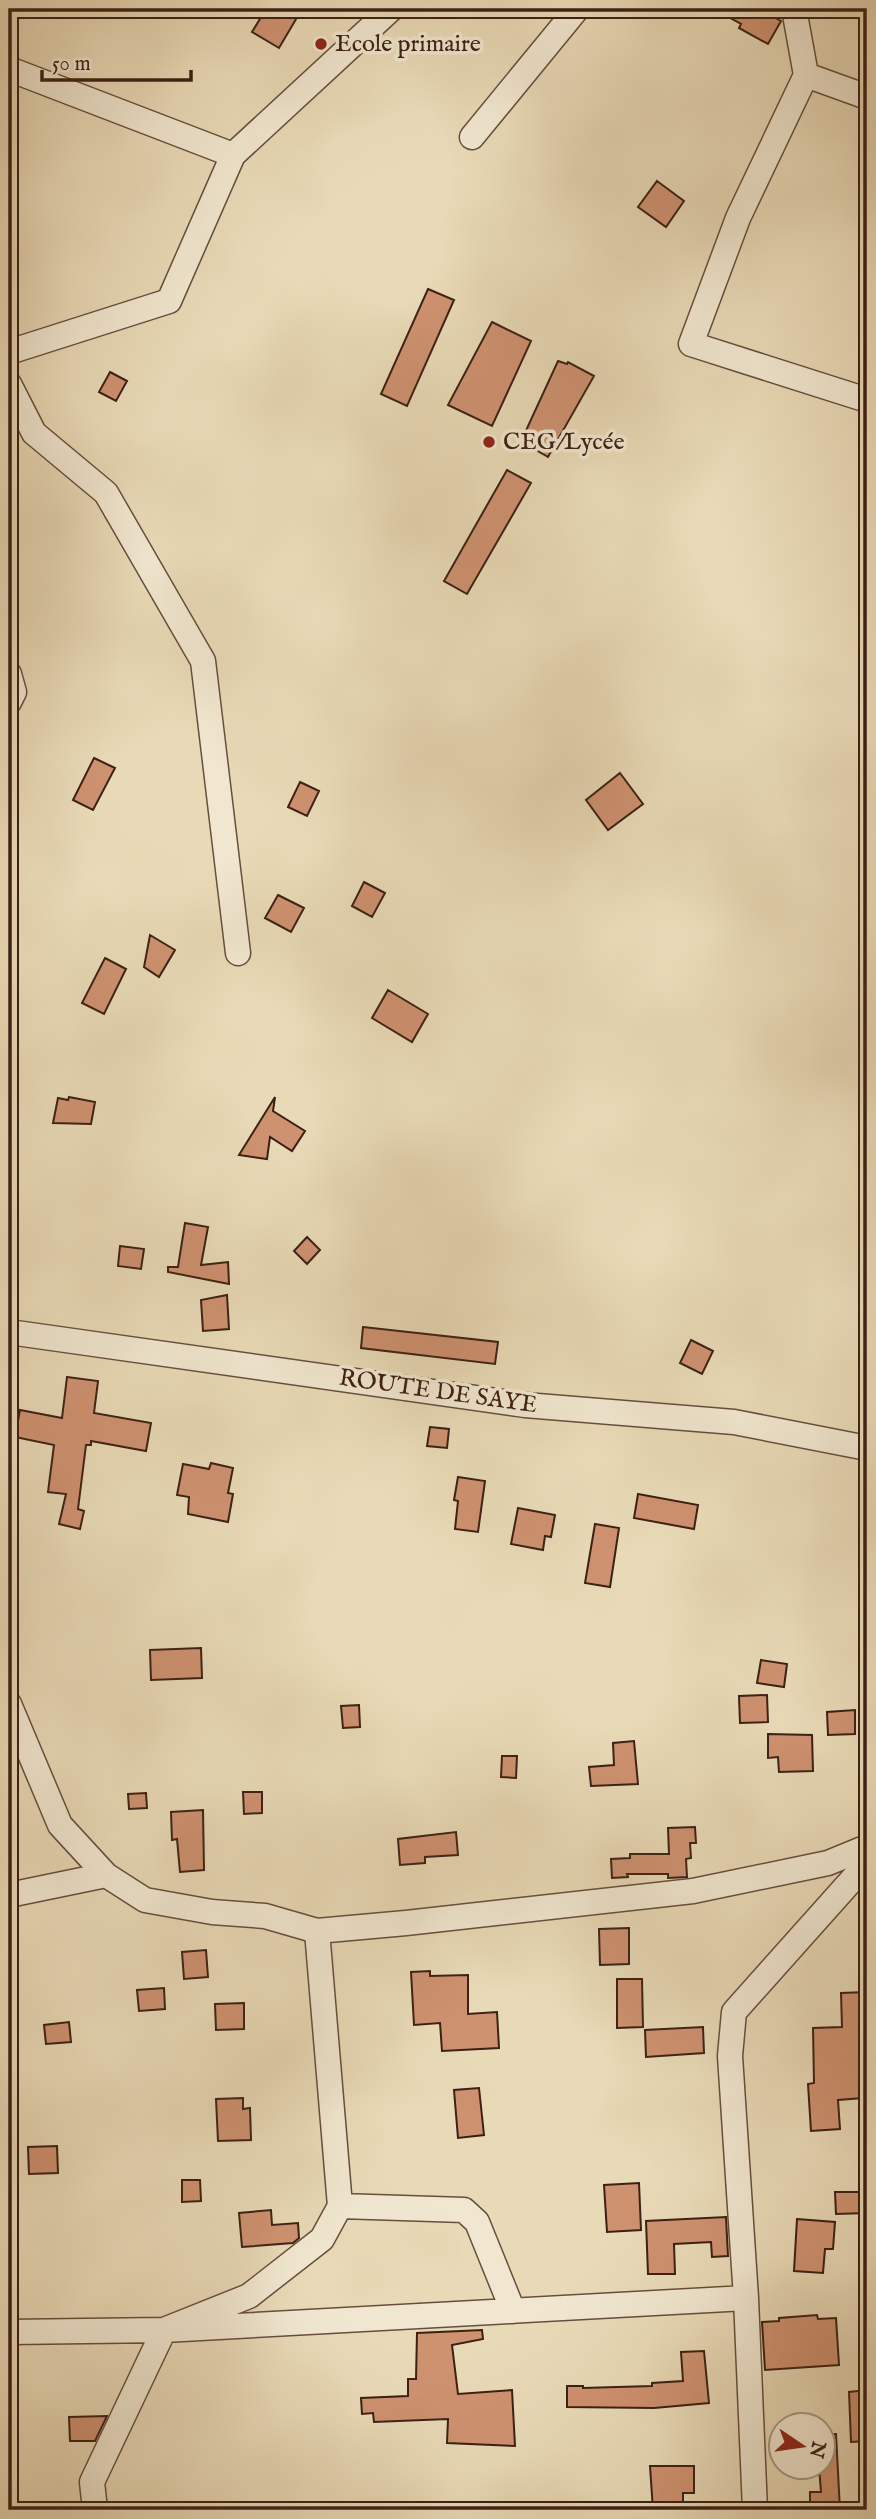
<svg xmlns="http://www.w3.org/2000/svg" width="876" height="2519" font-family="'IM FELL English',serif">
<style>
.building{fill:#cf9271;stroke:#3c2014;stroke-width:2}
.lines{fill:none;stroke-linecap:round;stroke-linejoin:round}
.minor-casing{stroke:#674e3d;stroke-width:27}
.minor{stroke:#f1e7d0;stroke-width:24}
.poi-dot{fill:#8f2418;stroke:#f1e7d0;stroke-width:2.5}
.labels{text-anchor:middle;dominant-baseline:central;stroke-width:7;stroke-linejoin:round;paint-order:stroke}
.poi-label{font-size:24px;fill:#3c2014;stroke:#f1e7d0;text-anchor:start}
.street-label{font-size:24px;fill:#3c2014;stroke:#f1e7d0}
</style>
<rect width="100%" height="100%" fill="#e9dab7"/>
<filter id="stains"><feTurbulence type="fractalNoise" baseFrequency=".00286" numOctaves="4"/><feColorMatrix values="0 0 0 0 .2 0 0 0 0 .09 0 0 0 0 .02 0 0 0 .5 -.17"/></filter>
<radialGradient id="worn" r=".72"><stop offset=".6" stop-color="#630" stop-opacity="0"/><stop offset="1" stop-color="#630" stop-opacity=".3"/></radialGradient>
<path class="building" d="M266,9H302L279,48L252,32Z
M714,9H760L781,21L768,44L739,28L741,24Z
M657,181L684,201L666,227L638,207Z
M428,289L454,300L407,406L381,394Z
M492,322L531,341L492,426L448,405Z
M558,361L567,364L568,362L594,376L548,457L522,442L525,438L523,437Z
M110,372L127,381L116,401L99,392Z
M507,470L531,483L467,594L444,581Z
M94,758L115,768L93,810L73,800Z
M620,773L643,804L608,830L586,800Z
M300,782L319,791L307,816L288,807Z
M364,882L385,893L372,917L352,906Z
M278,895L304,908L291,932L265,918Z
M150,935L175,950L159,977L144,967Z
M105,958L126,969L104,1014L82,1003Z
M388,990L428,1014L412,1042L372,1018Z
M69,1097L95,1102L91,1124L53,1123L58,1098L68,1100Z
M275,1097L273,1111L305,1131L292,1151L270,1137L267,1159L239,1155Z
M185,1223L208,1227L201,1265L228,1262L229,1284L168,1272V1267H178Z
M307,1237L320,1250L307,1264L294,1251Z
M120,1246L144,1249L141,1269L118,1266Z
M227,1295L229,1329L203,1331L201,1300Z
M363,1327L498,1342L495,1364L361,1348Z
M691,1340L713,1351L702,1374L680,1363Z
M67,1377L98,1381L94,1413L151,1423L146,1451L91,1441V1445H86L78,1509L84,1511L80,1529L59,1524L66,1494L48,1492L54,1445L15,1437L20,1410L62,1418Z
M430,1427L449,1429L447,1448L427,1446Z
M211,1463L233,1468L228,1493L233,1494L228,1522L188,1514L189,1497L177,1495L183,1464L209,1469Z
M458,1477L485,1481L478,1532L455,1529L458,1501L454,1500Z
M638,1494L698,1505L694,1529L634,1518Z
M518,1508L555,1515L551,1537L545,1536L543,1550L511,1544Z
M595,1524L619,1528L610,1587L585,1583Z
M201,1648L202,1678L151,1680L150,1650Z
M761,1660L787,1664L784,1687L757,1683Z
M767,1695L768,1722L740,1723L739,1696Z
M359,1705L360,1727L343,1728L341,1706Z
M855,1710V1734L828,1735L827,1712Z
M768,1734L812,1735L813,1771L779,1772L778,1757L768,1758Z
M634,1741L638,1784L591,1786L589,1767L614,1765L613,1743Z
M502,1756H517L516,1778L501,1777Z
M243,1792H262V1813L244,1814Z
M146,1793L147,1808L129,1809L128,1794Z
M203,1810L204,1870L180,1872L177,1839L172,1840L171,1812Z
M695,1827L696,1843H690L691,1858L686,1859L687,1877L668,1878V1874H627L628,1877L612,1878L611,1859L630,1858V1854H669L668,1828Z
M456,1832L458,1855L425,1857V1863L400,1865L398,1839Z
M629,1928V1964L600,1965L599,1929Z
M206,1950L208,1977L184,1979L182,1952Z
M430,1971V1976L468,1975V2014L497,2012L499,2048L442,2051L440,2023L414,2025L411,1972Z
M617,1979H642L643,2027L617,2028Z
M164,1988L165,2009L139,2011L137,1990Z
M867,1992V2049H861L863,2098L838,2100L840,2129L811,2131L808,2084L814,2083L813,2028L842,2027L841,1993Z
M244,2003V2029L216,2030L215,2004Z
M69,2022L71,2042L46,2044L44,2025Z
M703,2027L704,2053L646,2057L645,2030Z
M479,2088L484,2135L458,2138L454,2090Z
M243,2098V2109L250,2108L251,2140L218,2141L216,2099Z
M57,2146L58,2173L29,2174L28,2147Z
M182,2180H200L201,2201L182,2202Z
M639,2183L641,2230L607,2232L604,2185Z
M835,2192H867V2213L836,2214Z
M271,2210L272,2225L298,2223L299,2238L293,2243L242,2247L239,2213Z
M726,2217L728,2256L712,2257L711,2242L674,2244L675,2274H648L646,2221Z
M797,2219L835,2222L833,2249H825L823,2273L794,2271Z
M817,2315L818,2319L836,2318L839,2365L765,2370L762,2322L779,2321V2318Z
M482,2330L483,2339L452,2345L458,2394L512,2390L515,2446L447,2443L448,2419L374,2422L373,2413L362,2414L361,2398L408,2396V2379H416L417,2333Z
M704,2351L709,2403L654,2408L567,2407V2386H583V2388L652,2386V2383L683,2381L681,2352Z
M867,2390V2441L851,2442L849,2392Z
M107,2416L95,2441H70L69,2417Z
M836,2434L840,2510H810V2492H821L819,2467H823V2435Z
M650,2466H694V2493H683V2510H653Z"/>
<g class="lines">
<g class="minor-casing">
<path id="minor" d="M794,9L806,75L738,218L691,344L867,400
M9,69L233,155
M806,75L867,97
M472,137L577,9
M9,352L169,301L233,155L391,9
M9,384L34,433L106,493L203,661L238,953
M9,674L14,692L9,702
M9,1332L525,1405L734,1422L867,1448
M9,1704L60,1825L106,1875L145,1900L212,1912L265,1916L317,1931L406,1923L693,1891L828,1863L867,1847
M9,1895L106,1875
M340,2206L464,2210L477,2222L513,2311
M9,2332L164,2330L249,2296L322,2239L340,2206L317,1931
M95,2510L92,2482L164,2330L746,2298
M755,2510L746,2298L730,2056L734,2012L867,1863"/>
</g>
<use href="#minor" class="minor"/>
</g>
<g class="poi-dot">
<circle cx="321" cy="44" r="7"/>
<circle cx="489" cy="442" r="7"/>
</g>
<g class="labels">
<g class="poi-label">
<text x="335" y="44">Ecole primaire</text>
<text x="503" y="442">CEG/Lycée</text>
</g>
<g class="street-label">
<text transform="translate(438 1392) rotate(8)">ROUTE DE SAYE</text>
</g>
</g>
<rect width="876" height="2519" fill="none" stroke="#e9dab7" stroke-width="35"/>
<rect x="10" y="10" width="855" height="2498" fill="none" stroke="#3c2014" stroke-width="3.5"/>
<rect x="18" y="18" width="841" height="2484" fill="none" stroke="#3c2014" stroke-width="2"/>
<g transform="translate(802 2446) rotate(103)"><circle r="33" fill="#f1e7d0" stroke="#a99785" stroke-width="2"/>
<path d="M0-5L12 26L0 18L-12 26Z" fill="#8f2418"/>
<text y="-10" font-size="19" font-weight="bold" text-anchor="middle" fill="#3c2014">N</text>
</g>
<path d="M42 70v10h149v-10" fill="none" stroke="#3c2014" stroke-width="3.5"/>
<text x="52" y="70" font-size="21" fill="#3c2014" stroke="#f1e7d0" stroke-width="5" paint-order="stroke">50 m</text>
<rect width="100%" height="100%" filter="url(#stains)"/>
<rect width="100%" height="100%" fill="url(#worn)"/>
</svg>
